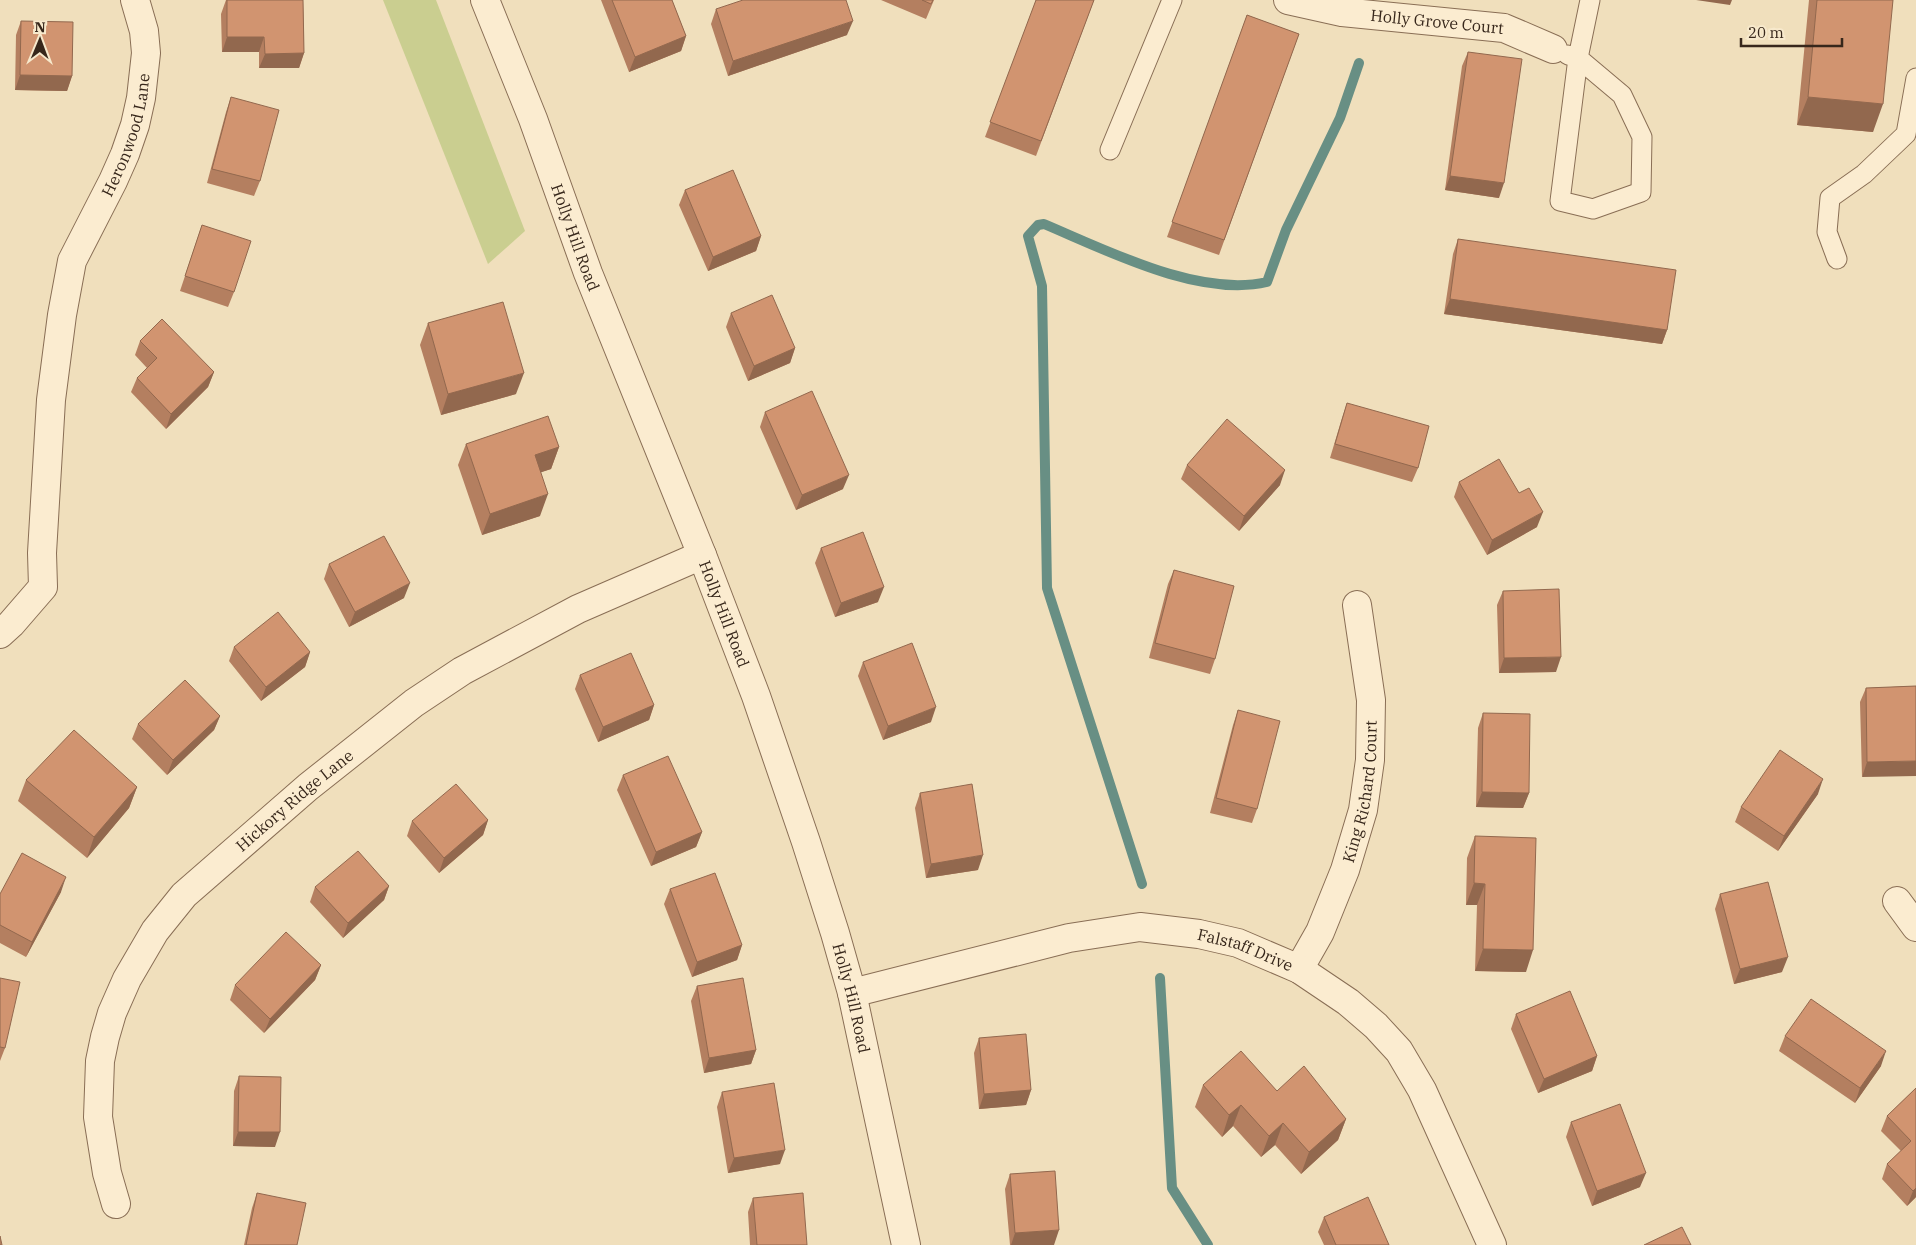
<svg xmlns="http://www.w3.org/2000/svg" width="1916" height="1245" font-family="'IBM Plex Serif',serif">
<style>
.green{fill:#cace90}
.lines{fill:none;stroke-linecap:round;stroke-linejoin:round}
.stream{stroke:#688f84;stroke-width:10}
.service-casing{stroke:#896e55;stroke-width:21}
.minor-casing{stroke:#896e55;stroke-width:30}
.service{stroke:#fbecd0;stroke-width:19}
.minor{stroke:#fbecd0;stroke-width:28}
.wall{fill:#b47f60}
.shaded-wall{fill:#92684e}
.building{fill:#d19470;stroke:#92684e}
.labels{text-anchor:middle;dominant-baseline:central;stroke-width:5;stroke-linejoin:round;paint-order:stroke}
.street-label{font-size:16px;fill:#37271b;stroke:#f7e9cc}
</style>
<rect width="100%" height="100%" fill="#f0dfbc"/>
<path class="green" d="M383,0H436L525,231L488,264Z"/>
<g class="lines">
<path class="stream" d="M1142,884L1047,588L1042,286L1028,236L1038,225L1044,224C1106,250 1199,298 1267,282L1286,230L1340,118L1359,63
M1160,978L1172,1188L1208,1245"/>
<g class="service-casing">
<path id="service" d="M1568,55L1578,58L1590,0
M1578,58L1622,95L1642,137L1641,192L1593,209L1560,201Z
M1110,150L1172,0
M1837,259L1827,232L1830,198L1864,174L1906,134L1916,78"/>
</g>
<g class="minor-casing">
<g id="minor">
<path id="s1" d="M485,0L533,119L588,273L702,555L756,696L806,842L835,933L852,993L906,1245"/>
<path id="s2" d="M1288,0L1342,12L1504,28L1553,49"/>
<path id="s3" d="M0,634L11,624L43,587L42,553L51,400L62,315L72,261L113,181L125,154L135,125L141,98L146,53L144,31L135,0"/>
<path d="M1897,901L1916,927"/>
<path id="s4" d="M1299,969L1320,932L1345,870L1363,810L1370,760L1371,700L1357,605"/>
<path id="s5" d="M852,993L1069,938L1140,927L1199,934L1238,943L1299,969L1348,1002L1376,1026L1399,1051L1422,1090L1492,1245"/>
<path id="s6" d="M116,1204L107,1173L98,1117L100,1061L105,1037L112,1013L127,979L155,931L184,895L308,787L414,703L462,671L578,609L702,555"/>
</g>
</g>
<use href="#service" class="service"/>
<use href="#minor" class="minor"/>
</g>
<path class="wall" d="M226,0H303L304,53L299,68H259V52H222L221,14Z
M601,0H672L686,36L681,51L629,72Z
M881,0H934L926,19Z
M1036,0H1094L1036,156L985,137Z
M1809,0H1893L1873,132L1797,125Z
M716,9L847,35L728,76L711,24Z
M1247,15L1299,34L1219,255L1167,237Z
M21,21L72,76L67,91L15,90L16,35Z
M1468,52L1499,198L1445,190L1462,66Z
M231,97L260,181L254,196L207,183L226,112Z
M685,190L761,236L756,251L708,271L679,205Z
M202,225L234,292L228,307L180,291Z
M1458,239L1667,330L1662,344L1444,314L1453,254Z
M731,313L795,348L790,363L748,381L726,327Z
M428,323L516,394L441,415L420,345Z
M140,341L214,372L208,387L166,429L131,392L137,378L147,368L135,355Z
M1347,403L1418,468L1412,482L1330,458L1342,418Z
M765,412L843,489L796,510L760,427Z
M466,444L559,447L551,469L541,472L540,516L482,535L458,465Z
M1187,465L1280,485L1239,531L1181,479Z
M1459,482L1519,493L1537,527L1487,555L1454,497Z
M821,548L878,602L835,617L815,563Z
M329,564L404,598L349,627L324,579Z
M1174,570L1215,659L1210,674L1149,658L1168,584Z
M1503,591L1556,672L1499,673L1497,605Z
M234,647L310,652L305,667L261,701L229,661Z
M863,662L931,722L883,740L858,676Z
M580,675L654,705L649,720L598,742L575,689Z
M1916,686L1862,777L1860,702L1866,688Z
M1238,710L1257,809L1252,823L1210,813L1233,725Z
M1483,713L1529,793L1523,808L1476,807L1478,728Z
M220,716L214,730L167,775L132,739L138,724Z
M623,775L702,832L696,847L651,866L617,790Z
M26,780L137,787L129,808L87,858L18,801Z
M920,793L978,870L926,878L915,808Z
M1818,794L1778,851L1735,822L1741,807Z
M488,820L483,835L439,873L407,836L412,821Z
M1475,836L1526,972L1475,971L1477,905H1466L1467,858Z
M389,886L384,900L343,938L310,902L315,887Z
M670,889L742,945L737,960L692,977L664,904Z
M61,892L26,957L0,943V894Z
M1720,894L1782,972L1734,984L1715,909Z
M321,965L315,980L264,1033L230,1000L235,985Z
M0,978L5,1048L0,1061Z
M697,986L756,1050L751,1064L704,1073L691,1001Z
M1516,1014L1597,1056L1592,1071L1538,1093L1511,1029Z
M1785,1036L1881,1066L1855,1103L1779,1051Z
M979,1038L1031,1090L1026,1105L979,1109L974,1053Z
M239,1076L275,1147L233,1146L234,1091Z
M1203,1085L1277,1091L1346,1119L1338,1140L1301,1174L1275,1145L1261,1157L1233,1126L1222,1137L1195,1107Z
M1916,1088V1197L1907,1206L1882,1179L1887,1164L1901,1151L1881,1131L1887,1116Z
M722,1092L780,1164L728,1173L717,1107Z
M1571,1122L1640,1187L1592,1206L1566,1137Z
M1010,1174L1054,1245H1010L1005,1189Z
M257,1193L297,1245H244L252,1208Z
M753,1198L807,1245H750L748,1212Z
M1324,1217L1389,1245H1324L1318,1232Z"/>
<path class="shaded-wall" d="M1696,0H1732L1730,5Z
M853,21L847,35L728,76L733,61Z
M686,36L681,51L629,72L635,57Z
M227,37H264L259,52H222Z
M304,53L299,68H259L265,54Z
M20,75L72,76L67,91L15,90Z
M1808,97L1883,104L1873,132L1797,125Z
M1450,176L1504,183L1499,198L1445,190Z
M761,236L756,251L708,271L713,257Z
M1450,299L1667,330L1662,344L1444,314Z
M795,348L790,363L748,381L754,366Z
M214,372L208,387L166,429L171,414Z
M524,373L516,394L441,415L448,394Z
M559,447L551,469L527,477L535,455Z
M1285,470L1280,485L1239,531L1244,516Z
M849,475L843,489L796,510L802,495Z
M548,494L540,516L482,535L490,514Z
M1543,512L1537,527L1487,555L1492,540Z
M410,583L404,598L349,627L355,612Z
M884,587L878,602L835,617L841,603Z
M310,652L305,667L261,701L266,687Z
M1561,657L1556,672L1499,673L1504,658Z
M654,705L649,720L598,742L603,727Z
M936,707L931,722L883,740L888,726Z
M220,716L214,730L167,775L173,760Z
M1916,761V776L1862,777L1867,762Z
M1823,779L1818,794L1778,851L1784,836Z
M137,787L129,808L87,858L94,837Z
M1482,792L1529,793L1523,808L1476,807Z
M488,820L483,835L439,873L444,858Z
M702,832L696,847L651,866L656,852Z
M983,855L978,870L926,878L931,864Z
M66,877L61,892L26,957L32,942Z
M1474,883L1485,884L1477,905H1466Z
M389,886L384,900L343,938L348,923Z
M742,945L737,960L692,977L697,962Z
M1483,949L1533,950L1526,972L1475,971Z
M1788,957L1782,972L1734,984L1740,969Z
M321,965L315,980L264,1033L270,1019Z
M756,1050L751,1064L704,1073L709,1058Z
M1886,1051L1881,1066L1855,1103L1860,1088Z
M1597,1056L1592,1071L1538,1093L1544,1079Z
M1031,1090L1026,1105L979,1109L984,1094Z
M1241,1105L1233,1126L1222,1137L1229,1115Z
M1346,1119L1338,1140L1301,1174L1309,1152Z
M1283,1123L1275,1145L1261,1157L1269,1136Z
M238,1132H280L275,1147L233,1146Z
M785,1150L780,1164L728,1173L734,1158Z
M1646,1173L1640,1187L1592,1206L1597,1191Z
M1916,1188V1197L1907,1206L1913,1191Z
M1059,1230L1054,1245H1011L1015,1233Z"/>
<path class="building" d="M227,0H303L304,53L265,54L264,37H227Z
M612,0H672L686,36L635,57Z
M743,0H846L853,21L733,61L716,9Z
M922,0H933L931,4Z
M1036,0H1094L1041,141L990,122Z
M1817,0H1893L1883,104L1808,97Z
M1247,15L1299,34L1224,240L1172,222Z
M21,21L73,22L72,76L20,75Z
M1468,52L1522,59L1504,183L1450,176Z
M231,97L279,110L260,181L212,169Z
M733,170L761,236L713,257L685,190Z
M202,225L251,241L234,292L185,276Z
M1458,239L1676,270L1667,330L1450,299Z
M772,295L795,348L754,366L731,313Z
M503,302L524,373L448,394L428,323Z
M162,319L214,372L171,414L137,378L157,358L140,341Z
M812,391L849,475L802,495L765,412Z
M1347,403L1429,426L1418,468L1335,444Z
M548,416L559,447L535,455L548,494L490,514L466,444Z
M1227,419L1285,470L1244,516L1187,465Z
M1499,459L1519,493L1529,488L1543,512L1492,540L1459,482Z
M863,532L884,587L841,603L821,548Z
M384,536L410,583L355,612L329,564Z
M1174,570L1234,586L1215,659L1155,643Z
M1559,589L1561,657L1504,658L1503,591Z
M278,612L310,652L266,687L234,647Z
M912,643L936,707L888,726L863,662Z
M631,653L654,705L603,727L580,675Z
M185,680L220,716L173,760L138,724Z
M1916,686V761L1867,762L1866,688Z
M1238,710L1280,721L1257,809L1216,798Z
M1483,713L1530,714L1529,793L1482,792Z
M74,730L137,787L94,837L26,780Z
M1780,750L1823,779L1784,836L1741,807Z
M668,756L702,832L656,852L623,775Z
M456,784L488,820L444,858L412,821Z
M972,784L983,855L931,864L920,793Z
M1475,836L1536,838L1533,950L1483,949L1485,884L1474,883Z
M358,851L389,886L348,923L315,887Z
M22,853L66,877L32,942L0,925V894Z
M715,873L742,945L697,962L670,889Z
M1768,882L1788,957L1740,969L1720,894Z
M286,932L321,965L270,1019L235,985Z
M0,978L20,982L5,1048L0,1047Z
M743,978L756,1050L709,1058L697,986Z
M1570,991L1597,1056L1544,1079L1516,1014Z
M1811,999L1886,1051L1860,1088L1785,1036Z
M1026,1034L1031,1090L984,1094L979,1038Z
M1241,1051L1277,1091L1304,1066L1346,1119L1309,1152L1283,1123L1269,1136L1241,1105L1229,1115L1203,1085Z
M239,1076L281,1077L280,1132H238Z
M774,1083L785,1150L734,1158L722,1092Z
M1916,1088V1188L1913,1191L1887,1164L1911,1141L1887,1116Z
M1620,1104L1646,1173L1597,1191L1571,1122Z
M1055,1171L1059,1230L1015,1233L1010,1174Z
M257,1193L306,1203L297,1245H246Z
M803,1193L807,1245H757L753,1198Z
M1368,1197L1389,1245H1336L1324,1217Z
M1682,1227L1691,1245H1644Z
M0,1236L2,1245H0Z"/>
<g class="labels">
<g class="street-label">
<text stroke="none"><textPath href="#s2" startOffset="151">Holly Grove Court</textPath></text>
<text stroke="none"><textPath href="#s3" startOffset="530">Heronwood Lane</textPath></text>
<text stroke="none"><textPath href="#s1" startOffset="254">Holly Hill Road</textPath></text>
<text stroke="none"><textPath href="#s1" startOffset="659">Holly Hill Road</textPath></text>
<text stroke="none"><textPath href="#s4" startOffset="190">King Richard Court</textPath></text>
<text stroke="none"><textPath href="#s6" startOffset="479">Hickory Ridge Lane</textPath></text>
<text stroke="none"><textPath href="#s5" startOffset="404">Falstaff Drive</textPath></text>
<text stroke="none"><textPath href="#s1" startOffset="1064">Holly Hill Road</textPath></text>
</g>
</g>
<g transform="translate(40 40) rotate(1)" stroke="#f7e9cc" stroke-width="4" paint-order="stroke">
<path d="M0-4L9 19L0 12L-9 19Z" fill="#37271b"/>
<text y="-8" font-size="14" font-weight="bold" text-anchor="middle" fill="#37271b">N</text>
</g>
<path d="M1741 38v8h101v-8" fill="none" stroke="#37271b" stroke-width="2.5"/>
<text x="1748" y="38" font-size="15" fill="#37271b" stroke="#f7e9cc" stroke-width="4" paint-order="stroke">20 m</text>
</svg>
